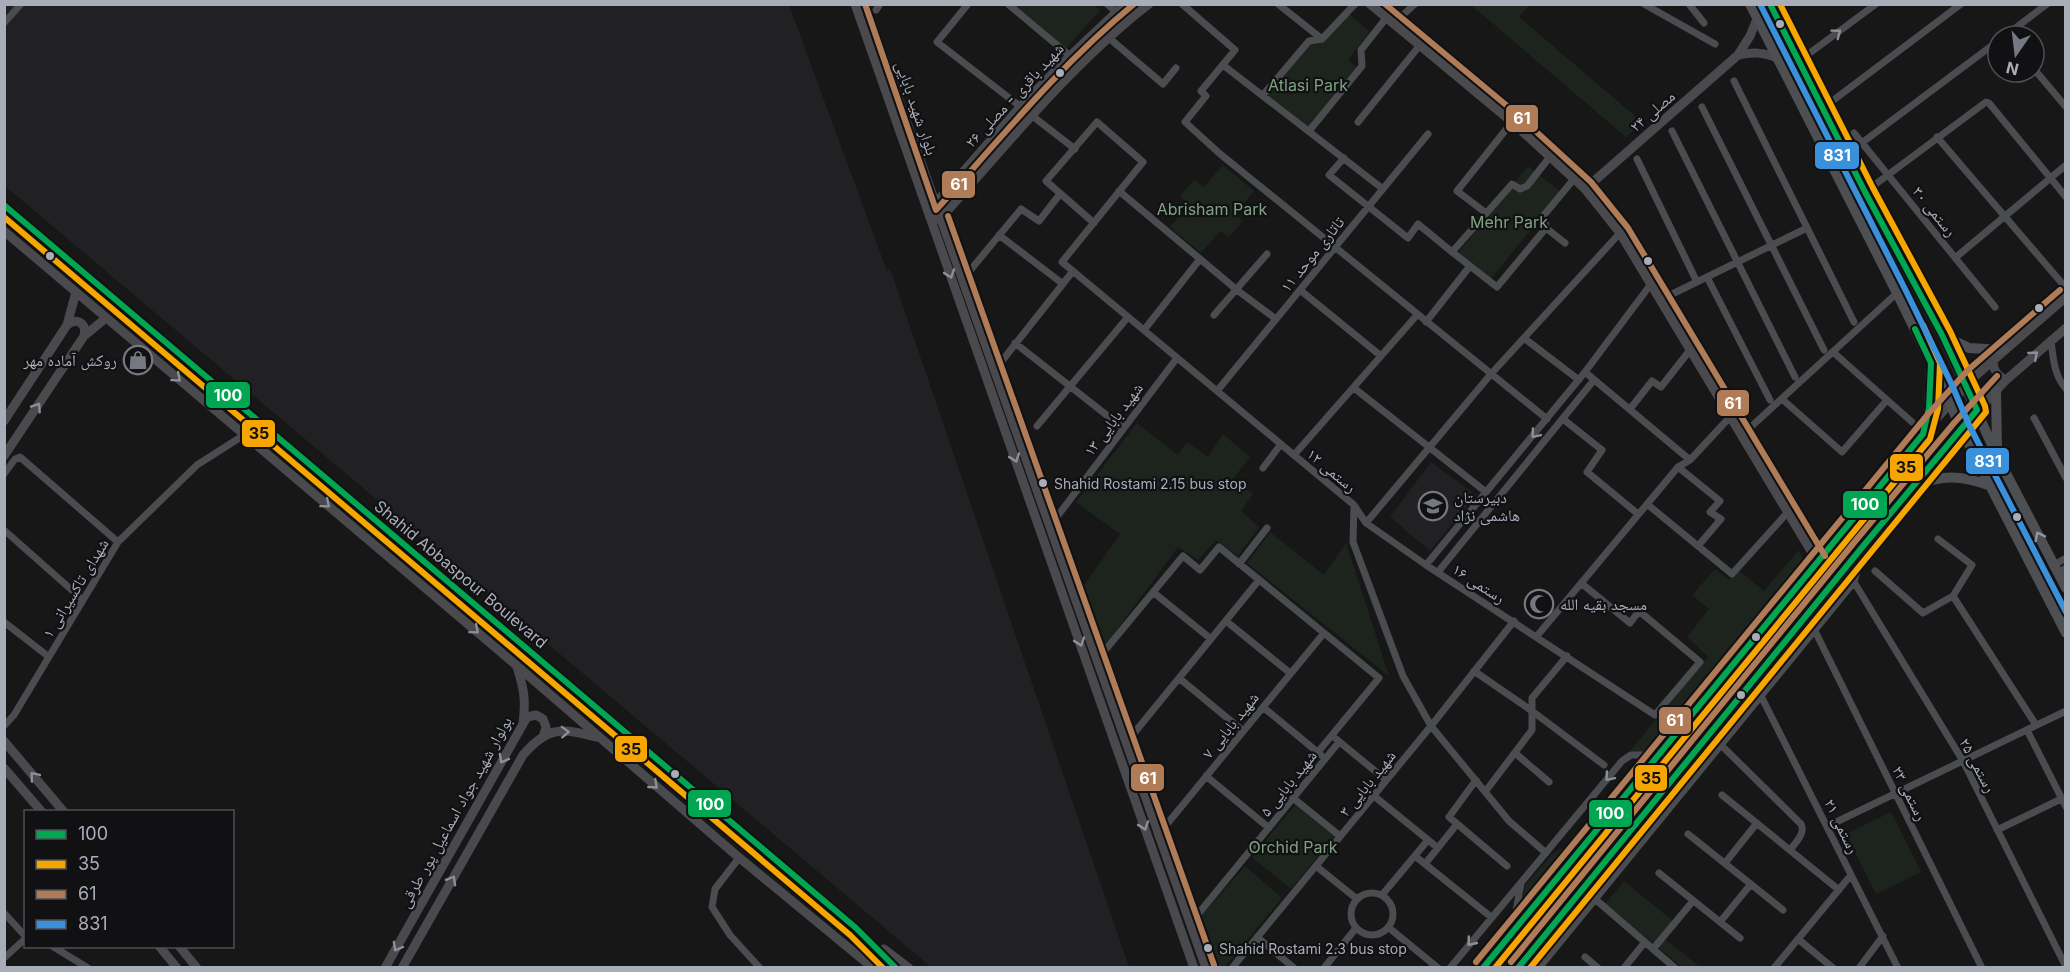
<svg xmlns="http://www.w3.org/2000/svg" width="2070" height="972" font-family="Inter,'Noto Naskh Arabic',sans-serif">
<style>
.built{fill:#212123}
.green{fill:#1d241e}
.lines{fill:none;stroke-linecap:round;stroke-linejoin:round}
.street{stroke:#4b4c50;stroke-width:7}
.secondary{stroke:#4a4a4e;stroke-width:9}
.primary{stroke:#4d4f52;stroke-width:10}
.bus-1-casing{stroke:#111113;stroke-width:10}
.bus-2-casing{stroke:#111113;stroke-width:10}
.bus-3-casing{stroke:#111113;stroke-width:10}
.bus-4-casing{stroke:#111113;stroke-width:10}
.bus-1{stroke:#00a651;stroke-width:6}
.bus-2{stroke:#f7a600;stroke-width:6}
.bus-3{stroke:#b07c57;stroke-width:6}
.bus-4{stroke:#3a90db;stroke-width:6}
.oneway{stroke:#8c9099}
.oneway2{stroke:#8c8f98}
.oneway3{stroke:#91969e}
.bus-dot{fill:#a8adb8;stroke:#111113;stroke-width:2}
.labels{text-anchor:middle;dominant-baseline:central;stroke-width:4.5;stroke-linejoin:round;paint-order:stroke}
.bus-label{font-size:14px;fill:#a8adb8;stroke:#111113;text-anchor:start}
.park-label{font-size:16px;fill:#7fa381;stroke:#111113}
.street-label{font-size:16px;fill:#a8adb8;stroke:#111113}
.poi-label{font-size:16px;fill:#a8adb8;stroke:#111113;text-anchor:start}
.line-badge{stroke:#111113;stroke-width:2}
.badge-label{font-size:16px;text-anchor:middle;font-weight:bold;fill:#fff}
.pale-badge-label{font-size:16px;text-anchor:middle;font-weight:bold;fill:#111}
</style>
<rect width="100%" height="100%" fill="#171717"/>
<path class="built" d="M5,5H789L887,271L890,268L1129,967H931L5,186Z
M1431,462L1476,495L1430,551L1390,517Z"/>
<path class="green" d="M1011,5H1094L1100,10L1065,50Z
M1471,5H1529L1519,17L1642,122L1626,137Z
M1349,14L1370,32L1348,60L1356,67L1306,129L1266,95L1309,43L1322,42Z
M1223,165L1254,191L1235,214L1243,221L1229,237L1220,231L1201,253L1170,227L1189,204L1180,196L1194,180L1204,187Z
M1528,166L1561,192L1491,279L1458,253Z
M1137,423L1178,455L1187,442L1208,457L1223,434L1250,457L1233,479L1253,494L1241,511L1259,527L1238,556L1216,540L1198,560L1178,547L1101,651L1083,587L1120,534L1076,502Z
M1270,532L1324,575L1346,543L1389,676L1247,563Z
M1799,550L1805,564L1522,911L1524,887L1552,854L1563,848L1639,759L1630,751L1708,657L1687,637L1709,609L1692,595L1715,569L1729,580L1739,571L1764,591Z
M1296,804L1335,836L1291,889L1252,857Z
M1891,812L1921,872L1876,894L1846,834Z
M1245,866L1282,898L1225,967H1215L1197,921Z
M1624,881L1673,921L1661,936L1700,967H1682L1605,904Z"/>
<g class="lines">
<path class="street" d="M968,4L937,42L1075,149
M1008,4L1070,56
M1107,4L1116,12
M1182,4L1235,50L1201,91L1206,96L1185,122L1219,153L1547,419
M1278,4L1322,39
M1644,4L1715,44
M1689,4L1704,23
M876,10L880,4
M4,23L21,4
M1394,23L1415,4
M2005,36L2047,4
M1109,38L1163,84L1176,68
M1799,61L1876,4
M1223,65L1383,189
M2034,69L2066,107
M1734,81L1854,322
M1263,95L1309,41L1322,39L1355,4
M1702,107L1824,350
M1823,108L1961,4
M1358,122L1420,45
M1309,131L1362,66L1361,50L1387,17
M1672,131L1795,377
M1854,133L1995,307
M1937,137L2066,288
M1847,154L1998,41
M1344,158L1329,175L1408,238L1418,224L1452,252
M1549,158L1527,186L1520,189L1512,184L1452,252L1497,287L1546,228L1544,215L1574,179
M1637,159L1697,282
M1119,191L1237,290L1276,319
M1865,192L1986,102L1989,103L2066,197
M1486,213L1457,191L1512,122
M1094,223L1046,181L1097,122L1143,162L1062,262L1354,505L1353,542L1403,676L1431,726L1509,821L1546,853
M1546,228L1565,243
M999,235L1063,284
M1955,258L2066,165
M1707,277L1770,400
M963,279L1021,209L1039,221L1060,194
M1300,290L1381,356
M1660,300L1807,228
M1214,315L1267,254
M1426,322L1470,266
M1144,330L1200,259
M1524,338L1579,380
M2051,340C2053,358 2054,375 2066,389
M1015,343L1123,428
M1833,352L1912,422
M1002,361L1073,271
M1585,372L1690,460
M1354,388L1486,492
M1217,391L1428,134
M1782,399L1842,452L1887,400
M1630,409L1652,381L1661,387L1690,350
M2034,418L2066,478
M1563,419L1602,450L1587,472L1638,514
M1037,426L1128,317
M1742,435L1897,293
M1294,455L1417,315
M1678,467L1720,501L1710,512L1721,519L1698,546
M1263,468L1281,444
M4,474L15,459L20,457L118,542
M1647,504L1732,574L1788,512
M1354,505L1366,523L1426,565L1655,715L1700,662L1639,611L1630,623L1581,583
M1366,523L1491,374L1620,233
M1050,526L1177,358
M4,530L83,600
M1239,564L1267,528
M1426,565L1585,372L1651,284
M2054,565L2066,558
M1875,571L1923,613L1953,596L1972,565L1938,539
M1438,572L1594,380
M2058,573L2066,568
M1854,582L1963,761L2066,967
M1153,592L1211,639
M1953,596L2036,725
M1226,621L1290,673
M4,622L49,657
M1815,631L1982,968
M1537,636L1678,467L1690,460L1730,417
M1097,660L1183,556L1200,570L1219,547L1379,678L1318,752
M1474,671L1532,711L1604,765
M1179,678L1243,731
M1761,696L1898,968
M1263,707L1321,755
M4,726L14,715L118,542L197,465L244,435
M2027,730L2066,807
M1336,739L1386,780
M1126,743L1259,580
M1721,745L1801,824C1806,833 1795,843 1790,850
M1515,753L1549,782
M1206,776L1269,828
M1476,780L1449,817L1507,866
M1485,792L1532,730V698L1567,656
M1722,795L1839,890
M1374,796L1438,848
M1293,798L1340,836
M1828,826L2066,711
M1997,830L2063,798
M1688,834L1783,910
M1158,835L1324,633
M1415,856L1491,917
M739,858L715,889L712,907L730,935L760,968
M1725,863L1757,823
M1425,864L1457,824
M1316,866L1357,899
M1659,873L1740,938
M1351 914a21 21 0 1 1 42 0a21 21 0 1 1-42 0Z
M1382,895L1428,840
M1595,899L1675,968
M4,913L26,937
M1720,922L1751,884
M1190,924L1339,742
M1388,927L1438,968
M1516,928V911L1521,883
M1257,937L1294,968
M1798,939L1833,968
M52,946L88,968
M1653,949L1693,901
M1585,957L1598,968
M4,958L26,938
M1232,968L1431,726L1514,621
M1324,968L1356,928
M1450,968L1622,761L1631,755H1658
M1539,968L1854,582L1863,550
M1624,968L1645,942
M1774,968L1851,875
M1859,968L1883,936"/>
<path class="secondary" d="M855,4L1194,968
M865,4L1206,968
M1370,4L1512,122L1585,189L1620,233L1817,561
M1738,55C1753,52 1763,52 1777,58
M1585,189L1738,55L1750,36L1757,19
M4,205L856,928L896,968
M933,206L1021,106L1070,56L1125,4
M936,219H940C1007,145 1070,65 1149,4
M4,231L516,665L736,855L873,968
M67,325C77,317 87,323 84,336
M1993,360C1993,370 1997,376 2006,380
M4,421L67,325L76,292
M4,456L84,336L106,318
M523,724L527,717L536,715L543,719L546,727L544,734
M4,741L64,812
M4,768L42,812
M159,946L177,968
M179,946L197,968
M884,949L909,968
M385,968L523,724C526,700 524,689 517,667
M402,968L523,755C548,726 562,728 596,737
M1483,968L1936,419L1974,377L2066,297
M1518,968L1961,429L2006,380L2066,328"/>
<path class="primary" d="M1750,4L1897,293L1944,389L1961,429L2066,633
M1770,4L1865,192L1942,335L1997,456L2066,588
M1942,335L1969,348L2004,350
M1996,390L1997,450
M1923,434L1929,408L1931,366
M1912,487C1942,474 1961,475 1991,486"/>
<g class="bus-1-casing">
<path id="bus-1" d="M4,205L856,928L896,968
M1483,968L1923,434L1929,408L1931,363L1915,329
M1518,968L1864,545L1977,410L1942,335L1865,192L1770,4"/>
</g>
<g class="bus-2-casing">
<path id="bus-2" d="M4,217L850,935L883,968
M1495,968L1930,439L1938,409L1940,363L1923,325
M1530,968L1986,412L1985,406L1950,331L1873,188L1780,4"/>
</g>
<g class="bus-3-casing">
<path id="bus-3" d="M865,4L936,210C1000,139 1060,65 1134,4
M1385,4L1518,115L1591,182L1628,228L1825,556
M948,216L1214,965
M1476,962L1929,413L1968,370L2060,290
M1511,962L1857,539L1954,423L1997,376"/>
</g>
<g class="bus-4-casing">
<path id="bus-4" d="M1760,4L1905,289L1952,385L1969,425L2066,612"/>
</g>
<use href="#bus-1" class="bus-1"/>
<use href="#bus-2" class="bus-2"/>
<use href="#bus-3" class="bus-3"/>
<use href="#bus-4" class="bus-4"/>
</g>
<defs><path id="oneway-chevron" d="M-2-3.5L2.5 0L-2 3.5" fill="none" stroke-width="1.6" stroke-linecap="round" stroke-linejoin="round" transform="scale(1.5)"/></defs>
<g class="oneway">
<use href="#oneway-chevron" transform="translate(1837 33) rotate(-37)"/>
<use href="#oneway-chevron" transform="translate(1535 434) rotate(130)"/>
<use href="#oneway-chevron" transform="translate(1609 777) rotate(130)"/>
<use href="#oneway-chevron" transform="translate(1471 942) rotate(129)"/>
</g>
<g class="oneway2">
<use href="#oneway-chevron" transform="translate(950 274) rotate(71)"/>
<use href="#oneway-chevron" transform="translate(2034 355) rotate(-41)"/>
<use href="#oneway-chevron" transform="translate(177 378) rotate(40)"/>
<use href="#oneway-chevron" transform="translate(37 407) rotate(-56)"/>
<use href="#oneway-chevron" transform="translate(1015 458) rotate(71)"/>
<use href="#oneway-chevron" transform="translate(326 504) rotate(40)"/>
<use href="#oneway-chevron" transform="translate(475 630) rotate(40)"/>
<use href="#oneway-chevron" transform="translate(1080 642) rotate(71)"/>
<use href="#oneway-chevron" transform="translate(565 732) rotate(-2)"/>
<use href="#oneway-chevron" transform="translate(503 759) rotate(119)"/>
<use href="#oneway-chevron" transform="translate(34 776) rotate(-130)"/>
<use href="#oneway-chevron" transform="translate(654 785) rotate(41)"/>
<use href="#oneway-chevron" transform="translate(1144 826) rotate(71)"/>
<use href="#oneway-chevron" transform="translate(452 880) rotate(-60)"/>
<use href="#oneway-chevron" transform="translate(397 947) rotate(119)"/>
</g>
<use class="oneway3" href="#oneway-chevron" transform="translate(2039 536) rotate(-117)"/>
<defs>
<g id="shop-ring" transform="scale(1.5)"><circle r="9.5" fill="#111113" stroke="#757880" stroke-width="1.5"/><path d="M-5-2.5h2.3a2.7 3.5 0 0 1 5.4 0H5L5.5 6h-11ZM-1.5-2.5h3a1.5 2.3 0 0 0-3 0Z" fill="#757880"/></g>
<g id="school-ring" transform="scale(1.5)"><circle r="9.5" fill="#111113" stroke="#757880" stroke-width="1.5"/><path d="M0-5L7-2L0 1L-7-2ZM-4 1L0 2.5L4 1V4Q0 6-4 4Z" fill="#757880"/></g>
<g id="mosque-ring" transform="scale(1.5)"><circle r="9.5" fill="#111113" stroke="#757880" stroke-width="1.5"/><path d="M3.5-4.9A6 6 0 1 0 3.5 4.9A5 5 0 1 1 3.5-4.9Z" fill="#757880"/></g>
</defs>
<g fill-rule="evenodd">
<use href="#shop-ring" x="138" y="360"/>
<use href="#school-ring" x="1433" y="506"/>
<use href="#mosque-ring" x="1539" y="604"/>
</g>
<g class="bus-dot">
<circle cx="1780" cy="24" r="5"/>
<circle cx="1060" cy="73" r="5"/>
<circle cx="50" cy="256" r="5"/>
<circle cx="1648" cy="261" r="5"/>
<circle cx="2039" cy="308" r="5"/>
<circle cx="1043" cy="483" r="5"/>
<circle cx="2017" cy="517" r="5"/>
<circle cx="1756" cy="637" r="5"/>
<circle cx="1741" cy="695" r="5"/>
<circle cx="675" cy="774" r="5"/>
<circle cx="1208" cy="948" r="5"/>
</g>
<g class="labels">
<g class="bus-label">
<text x="1054" y="483">Shahid Rostami 2.15 bus stop</text>
<text x="1219" y="948">Shahid Rostami 2.3 bus stop</text>
</g>
<g class="park-label">
<text x="1308" y="85">Atlasi Park</text>
<text x="1212" y="209">Abrisham Park</text>
<text x="1509" y="222">Mehr Park</text>
<text x="1293" y="847">Orchid Park</text>
</g>
<g class="street-label">
<text transform="translate(1014 95) rotate(-47)">شهید باقری - مصلی ۲۶</text>
<text transform="translate(917 108) rotate(71)">بلوار شهید بابایی</text>
<text transform="translate(1652 111) rotate(-41)">مصلی ۲۴</text>
<text transform="translate(1935 211) rotate(51)">رستمی ۳۰</text>
<text transform="translate(1312 254) rotate(-51)">تاتاری موحد ۱۱</text>
<text transform="translate(1113 419) rotate(-53)">شهید بابایی ۱۳</text>
<text transform="translate(1332 470) rotate(40)">رستمی ۱۲</text>
<text transform="translate(461 574) rotate(40)">Shahid Abbaspour Boulevard</text>
<text transform="translate(1479 583) rotate(33)">رستمی ۱۶</text>
<text transform="translate(75 588) rotate(-59)">شهدای تاکسیرانی ۱</text>
<text transform="translate(1230 725) rotate(-51)">شهید بابایی ۷</text>
<text transform="translate(1978 765) rotate(62)">رستمی ۲۵</text>
<text transform="translate(1288 783) rotate(-51)">شهید بابایی ۵</text>
<text transform="translate(1367 783) rotate(-51)">شهید بابایی ۳</text>
<text transform="translate(1910 793) rotate(64)">رستمی ۲۳</text>
<text transform="translate(455 812) rotate(-61)">بولوار شهید جواد اسماعیل پور طرقی</text>
<text transform="translate(1842 826) rotate(64)">رستمی ۲۱</text>
</g>
<g class="poi-label">
<text x="117" y="360" text-anchor="end">روکش آماده مهر</text>
<text x="1454" y="497">دبیرستان<tspan x="1454" dy="18">هاشمی نژاد</tspan></text>
<text x="1560" y="604">مسجد بقیه الله</text>
</g>
</g>
<g class="line-badge">
<rect x="1505" y="104" width="34" height="29" rx="6" fill="#b07c57"/>
<rect x="1814" y="141" width="46" height="29" rx="6" fill="#3a90db"/>
<rect x="941" y="170" width="35" height="29" rx="6" fill="#b07c57"/>
<rect x="205" y="381" width="46" height="28" rx="6" fill="#00a651"/>
<rect x="1716" y="389" width="34" height="28" rx="6" fill="#b07c57"/>
<rect x="241" y="419" width="35" height="29" rx="6" fill="#f7a600"/>
<rect x="1965" y="447" width="45" height="28" rx="6" fill="#3a90db"/>
<rect x="1889" y="453" width="35" height="29" rx="6" fill="#f7a600"/>
<rect x="1842" y="490" width="46" height="29" rx="6" fill="#00a651"/>
<rect x="1658" y="706" width="34" height="29" rx="6" fill="#b07c57"/>
<rect x="614" y="735" width="34" height="28" rx="6" fill="#f7a600"/>
<rect x="1130" y="763" width="35" height="29" rx="6" fill="#b07c57"/>
<rect x="1634" y="764" width="34" height="28" rx="6" fill="#f7a600"/>
<rect x="687" y="789" width="45" height="29" rx="6" fill="#00a651"/>
<rect x="1588" y="799" width="45" height="29" rx="6" fill="#00a651"/>
</g>
<g class="badge-label">
<text x="1522" y="124">61</text>
<text x="1837" y="161">831</text>
<text x="959" y="190">61</text>
<text x="228" y="401">100</text>
<text x="1733" y="409">61</text>
<text x="1988" y="467">831</text>
<text x="1865" y="510">100</text>
<text x="1675" y="726">61</text>
<text x="1148" y="784">61</text>
<text x="710" y="810">100</text>
<text x="1610" y="819">100</text>
</g>
<g class="pale-badge-label">
<text x="259" y="439">35</text>
<text x="1906" y="473">35</text>
<text x="631" y="755">35</text>
<text x="1651" y="784">35</text>
</g>
<rect width="2070" height="972" fill="none" stroke="#a8adb8" stroke-width="12"/>
<rect x="24" y="810" width="210" height="138" fill="#111113" stroke="#4d4f55" stroke-width="1.5"/>
<rect x="36" y="830" width="30" height="9" fill="#00a651" stroke="#4d4f55" stroke-width="1.5"/>
<text x="78" y="840" font-size="18" fill="#a8adb8">100</text>
<rect x="36" y="860" width="30" height="9" fill="#f7a600" stroke="#4d4f55" stroke-width="1.5"/>
<text x="78" y="870" font-size="18" fill="#a8adb8">35</text>
<rect x="36" y="890" width="30" height="9" fill="#b07c57" stroke="#4d4f55" stroke-width="1.5"/>
<text x="78" y="900" font-size="18" fill="#a8adb8">61</text>
<rect x="36" y="920" width="30" height="9" fill="#3a90db" stroke="#4d4f55" stroke-width="1.5"/>
<text x="78" y="930" font-size="18" fill="#a8adb8">831</text>
<g transform="translate(2016 54) rotate(194)"><circle r="28" fill="#111113" stroke="#4d4f55" stroke-width="1.5"/>
<path d="M0-4.5L10 22L0 15L-10 22Z" fill="#757880"/>
<text y="-9" font-size="16" font-weight="bold" text-anchor="middle" fill="#a8adb8">N</text>
</g>
</svg>
